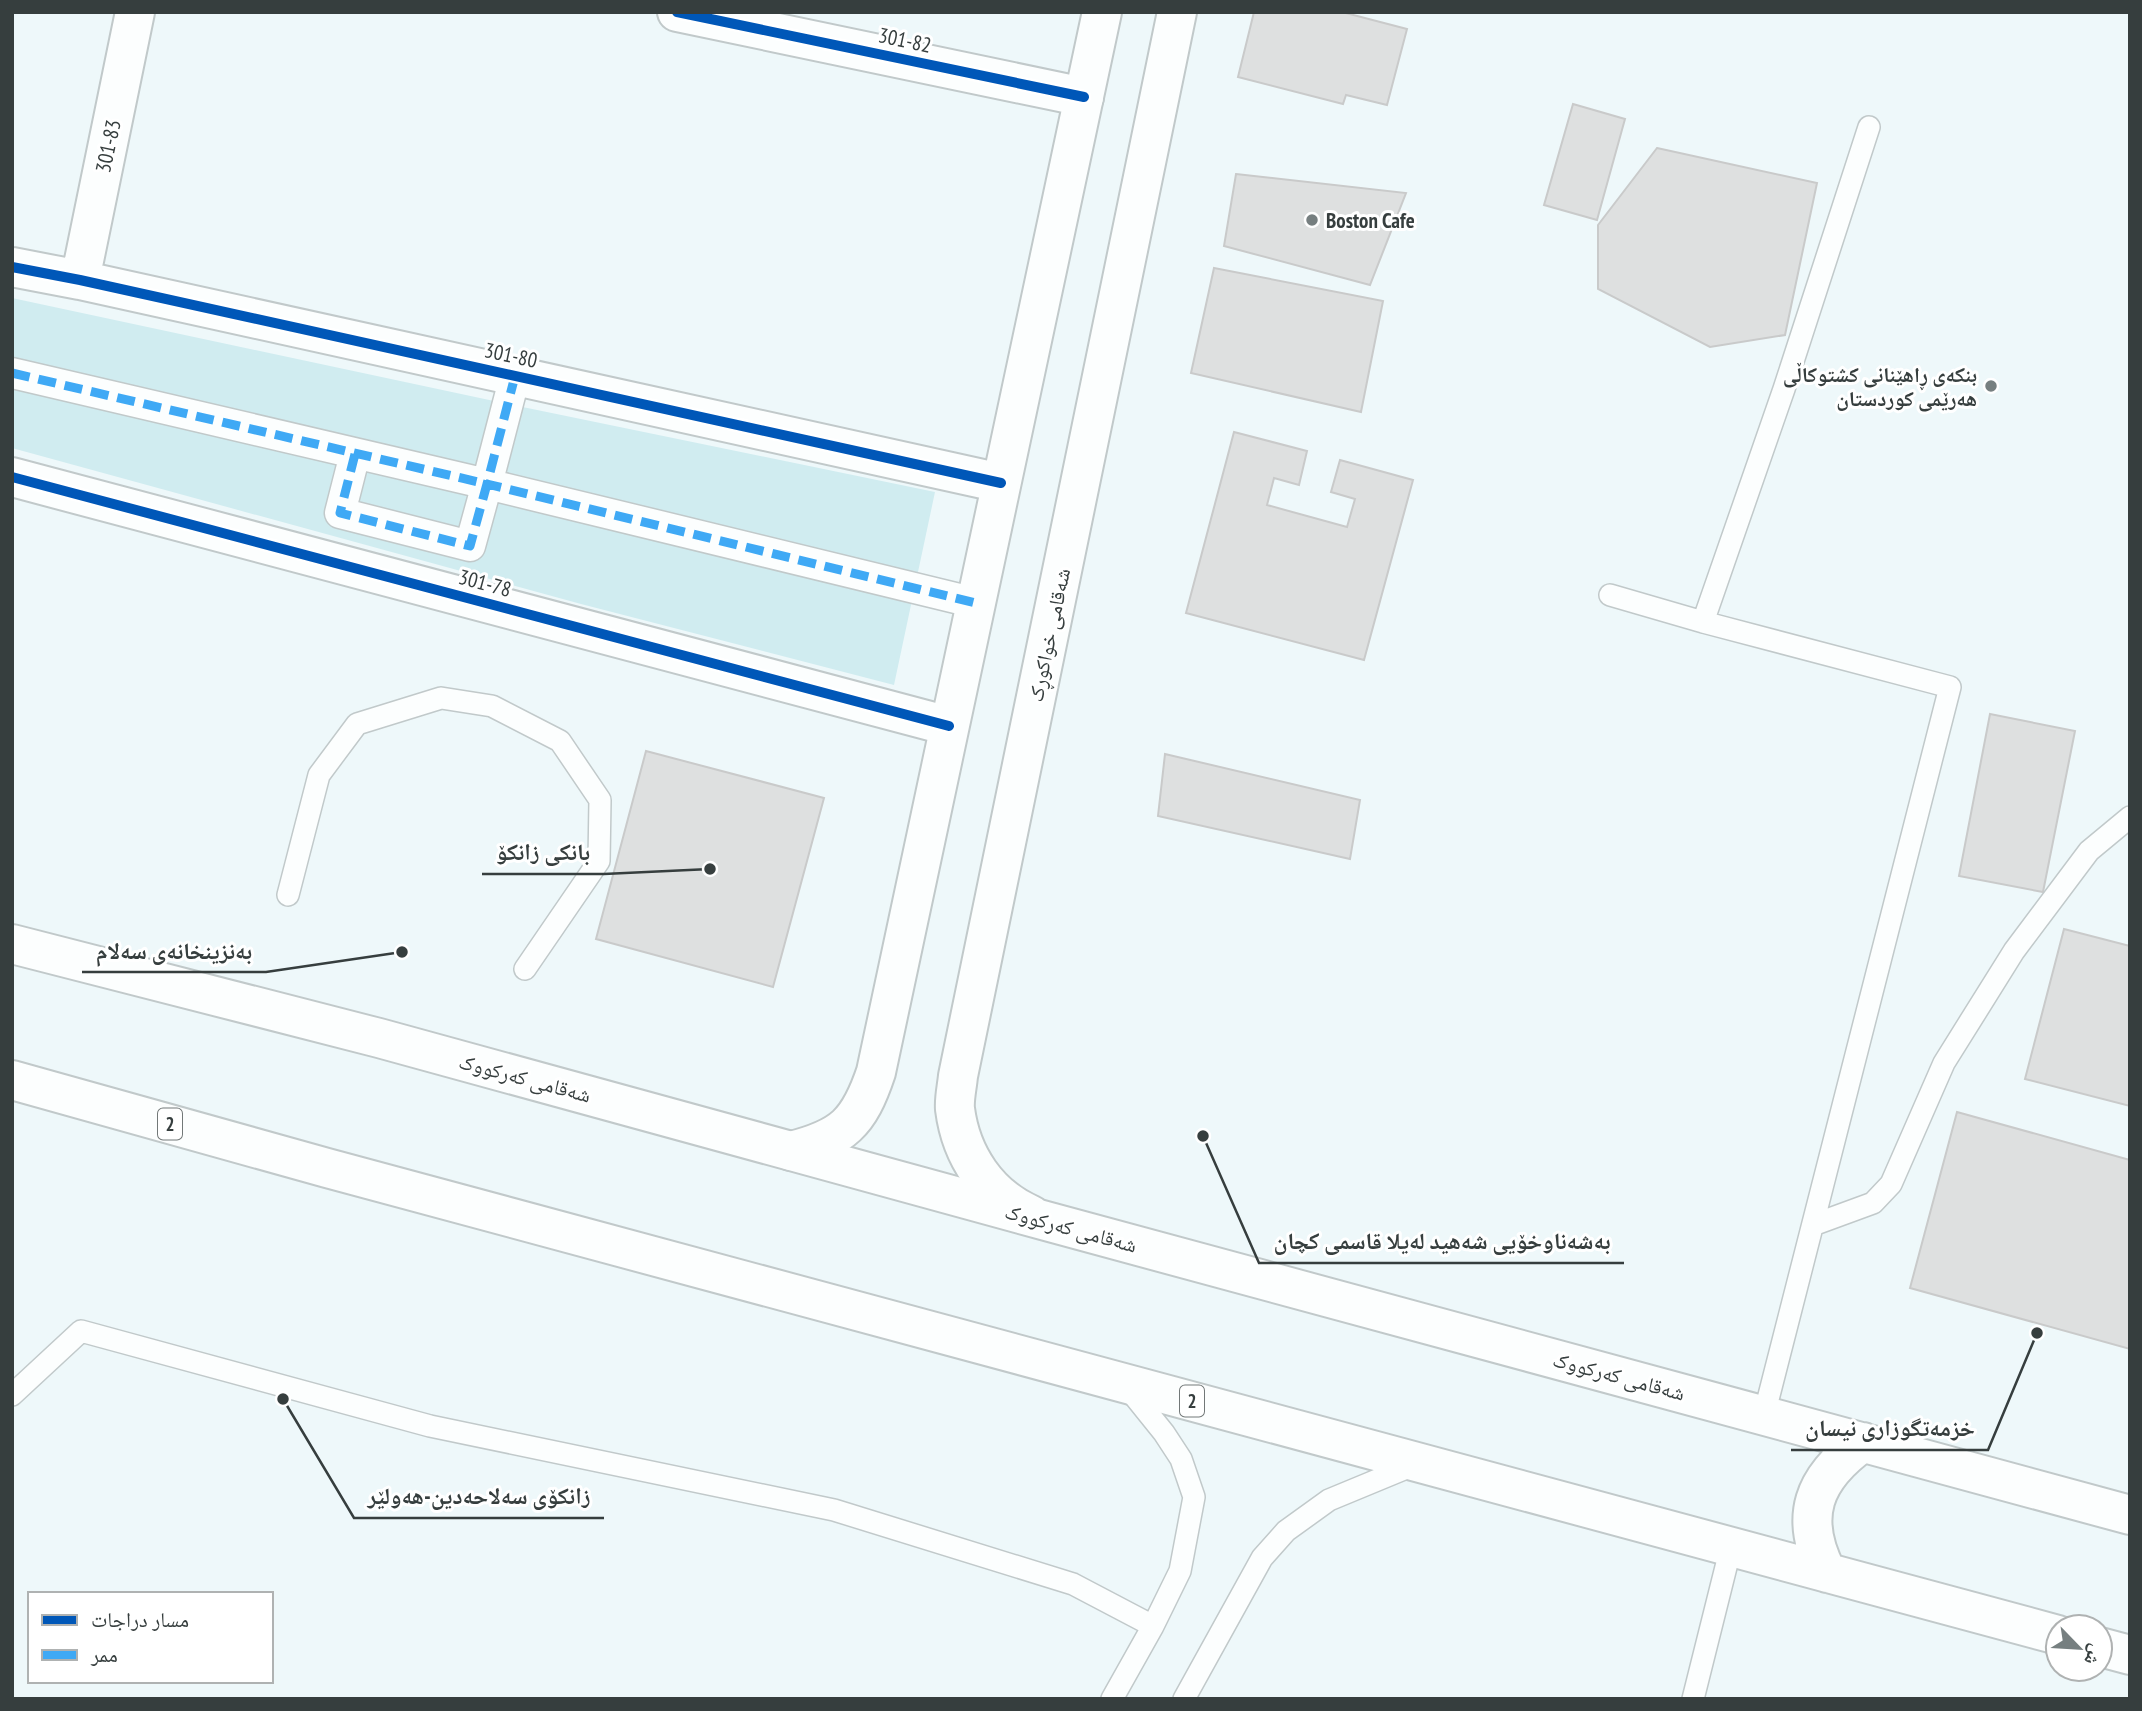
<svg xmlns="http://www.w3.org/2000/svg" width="2142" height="1711" font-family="'PT Sans Narrow','Noto Naskh Arabic',sans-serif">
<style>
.green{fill:#d0ecf0}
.building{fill:#dee0e0;stroke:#c9caca;stroke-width:2}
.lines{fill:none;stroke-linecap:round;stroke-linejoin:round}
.service-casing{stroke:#c1c9ca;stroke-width:24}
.pedestrian-casing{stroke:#c1c9ca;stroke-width:33}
.minor-casing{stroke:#c1c9ca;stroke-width:42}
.secondary-casing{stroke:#c1c9ca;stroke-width:42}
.trunk-casing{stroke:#c1c9ca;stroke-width:42}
.service{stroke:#fcfefe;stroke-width:21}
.pedestrian{stroke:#fcfefe;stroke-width:30}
.minor{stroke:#fcfefe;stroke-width:38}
.secondary{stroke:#fcfefe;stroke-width:38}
.trunk{stroke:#fcfefe;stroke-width:38}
.quiet{stroke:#3fa9f5;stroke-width:9;stroke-dasharray:18 9;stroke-linecap:butt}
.cycleway-casing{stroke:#fff;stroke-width:15}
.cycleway{stroke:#0057b8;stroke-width:10}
.poi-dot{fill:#767f80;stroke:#fff;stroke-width:2.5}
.labels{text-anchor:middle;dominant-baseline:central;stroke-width:6;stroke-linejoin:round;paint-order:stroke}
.shield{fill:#fff;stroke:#727878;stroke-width:2}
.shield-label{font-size:19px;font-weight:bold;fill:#363e3e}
.street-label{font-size:21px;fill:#363e3e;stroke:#fff}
.poi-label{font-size:21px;font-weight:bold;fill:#363e3e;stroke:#fff;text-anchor:start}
.leader{fill:none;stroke:#363e3e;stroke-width:2.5}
.callout-dot{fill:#363e3e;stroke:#fff;stroke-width:2.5}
.callout-label{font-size:23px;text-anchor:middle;font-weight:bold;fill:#363e3e;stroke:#fff;stroke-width:6;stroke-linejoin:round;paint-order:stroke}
</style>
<rect width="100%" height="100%" fill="#eef8fa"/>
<path class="green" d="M12,298L508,404L935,492L894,685L581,604L12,448Z"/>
<path class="building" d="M1254,12H1342L1407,29L1387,105L1346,95L1343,104L1238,77Z
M1573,104L1625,119L1597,220L1544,205Z
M1657,148L1817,183L1785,335L1710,347L1598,289V225Z
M1236,174L1406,193L1370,285L1224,246Z
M1214,268L1383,301L1361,412L1191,373Z
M1234,432L1307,451L1299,485L1274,478L1267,505L1347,527L1355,499L1331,492L1340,460L1413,480L1364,660L1186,613Z
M1990,714L2075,731L2043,892L1959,876Z
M646,751L824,798L773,987L596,939Z
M1165,754L1360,800L1350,859L1158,816Z
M2064,929L2130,946V1106L2025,1079Z
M1957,1112L2130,1160V1349L1910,1288Z"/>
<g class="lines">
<g class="service-casing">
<path id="service" d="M1610,595L1703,622
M288,895L319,775L357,724L441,698L492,706L560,741L600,800L599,861L525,969
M1813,1225L1873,1203L1891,1184L1944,1063L2014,951L2089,851L2130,817
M12,1395L81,1331L430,1426L834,1510L1073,1584L1153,1626
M1764,1415L1950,687L1703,622L1784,389L1869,127
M1112,1699L1153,1626L1180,1571L1194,1497L1181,1459L1164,1433L1127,1387
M1184,1699L1262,1558L1286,1531L1329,1500L1416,1464
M1693,1699L1731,1547"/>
</g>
<g class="pedestrian-casing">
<path id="pedestrian" d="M12,373L487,484L470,546L340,513L355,454
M515,376L487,484L976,603"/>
</g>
<g class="minor-casing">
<path id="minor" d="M677,12L1084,97
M12,267L80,280L1001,483
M80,280L135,12
M12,477L949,726"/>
</g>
<g class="secondary-casing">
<path id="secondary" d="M791,1151C843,1138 859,1123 876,1072L1102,12
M1031,1215C988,1196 961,1156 955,1109C954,1099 957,1087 958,1076L1177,12"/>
</g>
<g class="trunk-casing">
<path id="trunk" d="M12,944L379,1038L1046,1221L2130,1515
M12,1080L327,1168L2058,1635
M1827,1573C1798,1517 1813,1478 1863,1442
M2100,1647L2130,1655"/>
</g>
<use href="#service" class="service"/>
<use href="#pedestrian" class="pedestrian"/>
<use href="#minor" class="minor"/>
<use href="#secondary" class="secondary"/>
<use href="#trunk" class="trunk"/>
<path class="quiet" d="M12,373L487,484L470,546L340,513L355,454
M515,376L487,484L976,603"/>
<g class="cycleway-casing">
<path id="cycleway" d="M677,12L1084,97
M12,267L80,280L1001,483
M12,477L949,726"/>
</g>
<use href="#cycleway" class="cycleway"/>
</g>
<g class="poi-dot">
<circle cx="1312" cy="220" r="7"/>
<circle cx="1991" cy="386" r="7"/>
</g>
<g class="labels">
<g class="shield">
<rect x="158" y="1108.5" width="24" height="31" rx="5"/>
<rect x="1180" y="1385.5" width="24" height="31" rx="5"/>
</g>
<g class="shield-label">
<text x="170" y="1124">2</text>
<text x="1192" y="1401">2</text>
</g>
<g class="street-label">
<text transform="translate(905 40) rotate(12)">301-82</text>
<text transform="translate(108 146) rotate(-78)">301-83</text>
<text transform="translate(511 355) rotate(12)">301-80</text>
<text transform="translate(485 583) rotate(15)">301-78</text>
<text transform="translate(1049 635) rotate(-78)">شەقامی خواکوڕک</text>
<text transform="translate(525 1078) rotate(15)">شەقامی کەرکووک</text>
<text transform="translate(1071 1228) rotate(15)">شەقامی کەرکووک</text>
<text transform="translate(1619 1376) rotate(15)">شەقامی کەرکووک</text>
</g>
<g class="poi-label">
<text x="1326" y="220">Boston Cafe</text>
<text x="1977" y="374" text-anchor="end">بنکەی ڕاهێنانی کشتوکاڵی<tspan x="1977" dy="24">هەرێمی کوردستان</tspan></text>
</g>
</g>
<path class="leader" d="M710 869L604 874H482M402 952L266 972H82M1203 1136L1259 1263H1624M2037 1333L1988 1450H1791M283 1399L354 1518H604"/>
<g class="callout-dot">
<circle cx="710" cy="869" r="7"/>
<circle cx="402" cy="952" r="7"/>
<circle cx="1203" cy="1136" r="7"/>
<circle cx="2037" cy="1333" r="7"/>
<circle cx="283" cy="1399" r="7"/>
</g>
<g class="callout-label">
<text x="543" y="860">بانکی زانکۆ</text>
<text x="174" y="959">بەنزینخانەی سەلام</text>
<text x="1442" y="1249">بەشەناوخۆیی شەهید لەیلا قاسمی کچان</text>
<text x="1890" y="1436">خزمەتگوزاری نیسان</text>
<text x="479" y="1504">زانکۆی سەلاحەدین-هەولێر</text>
</g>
<rect width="2142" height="1711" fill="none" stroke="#363e3e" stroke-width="28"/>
<rect x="28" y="1592" width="245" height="91" fill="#ffffff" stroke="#afb2b2" stroke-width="2"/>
<rect x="42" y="1615" width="35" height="10" fill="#0057b8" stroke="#afb2b2" stroke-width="2"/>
<text x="91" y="1627" font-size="21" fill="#363e3e">مسار دراجات</text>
<rect x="42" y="1650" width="35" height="10" fill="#3fa9f5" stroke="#afb2b2" stroke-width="2"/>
<text x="91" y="1662" font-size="21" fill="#363e3e">ممر</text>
<g transform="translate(2079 1648) rotate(115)"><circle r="33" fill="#ffffff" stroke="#afb2b2" stroke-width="2"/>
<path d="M0-5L12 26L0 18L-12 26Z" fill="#767f80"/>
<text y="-10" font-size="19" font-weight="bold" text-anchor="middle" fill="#363e3e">ش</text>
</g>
</svg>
